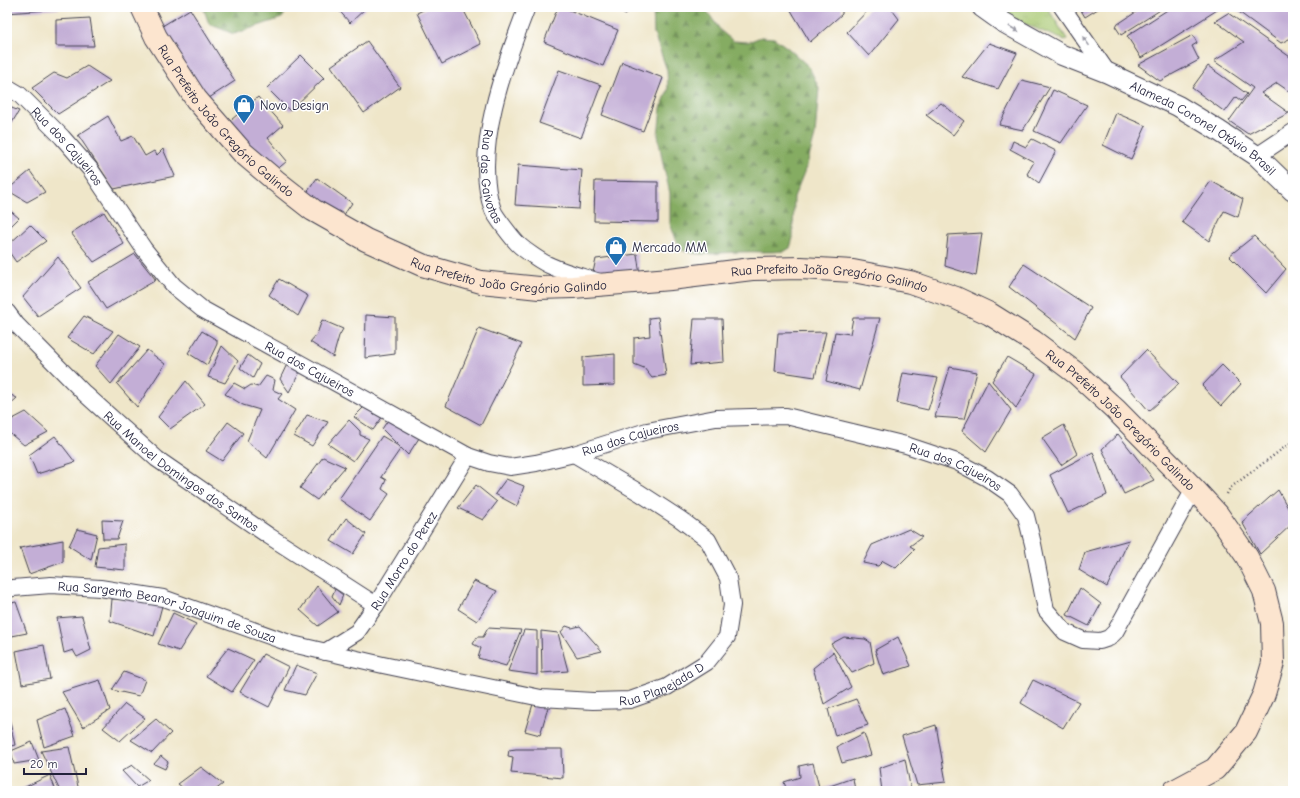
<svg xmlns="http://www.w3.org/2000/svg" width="1300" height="798" font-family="'Comic Neue',sans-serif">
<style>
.grass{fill:url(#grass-tufts);stroke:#647455}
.forest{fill:url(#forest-firs);stroke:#54674e}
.building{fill:#c3aed6}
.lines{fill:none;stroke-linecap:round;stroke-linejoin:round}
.minor-casing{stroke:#413f50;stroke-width:18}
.tertiary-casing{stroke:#413f50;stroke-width:22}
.secondary-casing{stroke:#413f50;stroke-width:24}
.path{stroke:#413f50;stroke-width:2.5;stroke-dasharray:1 3;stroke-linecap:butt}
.minor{stroke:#fff;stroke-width:16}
.tertiary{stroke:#fff;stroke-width:20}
.secondary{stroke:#fce5cf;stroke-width:22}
.oneway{fill:#9c9ca7}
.labels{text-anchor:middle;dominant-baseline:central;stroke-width:3;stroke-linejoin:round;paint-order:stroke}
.poi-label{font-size:13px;fill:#22223b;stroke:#fff;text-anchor:start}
.street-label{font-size:13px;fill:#22223b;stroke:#fff}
</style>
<defs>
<pattern id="grass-tufts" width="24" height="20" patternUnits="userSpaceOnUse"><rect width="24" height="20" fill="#a7c76f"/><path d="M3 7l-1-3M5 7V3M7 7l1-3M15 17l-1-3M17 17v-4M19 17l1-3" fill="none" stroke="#8fab61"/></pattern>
<pattern id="forest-firs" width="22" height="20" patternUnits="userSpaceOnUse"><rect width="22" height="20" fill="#85ac62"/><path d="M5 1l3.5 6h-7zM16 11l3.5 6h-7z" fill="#6c8c52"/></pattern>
</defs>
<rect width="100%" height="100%" fill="#fff"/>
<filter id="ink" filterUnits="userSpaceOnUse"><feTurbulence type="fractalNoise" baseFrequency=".025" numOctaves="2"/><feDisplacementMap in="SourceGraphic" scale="8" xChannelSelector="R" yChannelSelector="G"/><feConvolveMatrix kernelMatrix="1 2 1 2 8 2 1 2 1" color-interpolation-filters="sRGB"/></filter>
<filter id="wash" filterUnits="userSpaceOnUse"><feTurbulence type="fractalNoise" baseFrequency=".012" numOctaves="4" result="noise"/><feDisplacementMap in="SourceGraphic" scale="16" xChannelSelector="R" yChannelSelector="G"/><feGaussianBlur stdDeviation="0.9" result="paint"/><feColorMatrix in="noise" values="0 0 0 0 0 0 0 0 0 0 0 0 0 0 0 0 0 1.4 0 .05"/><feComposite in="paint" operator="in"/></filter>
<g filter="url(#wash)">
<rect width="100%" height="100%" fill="#efe6c9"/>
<path class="grass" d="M997,7H1047L1067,39L1065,40L1059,38L1015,20Z"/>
<path class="forest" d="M203,7H289L282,18L234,34L209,24Z
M653,7H704L721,31L733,41L748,42L761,37L774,38L788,48L809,67L819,88L815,135L807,165L794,197L793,238L790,248L785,251C770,253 754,251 739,252C716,252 703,258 681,250L676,240L670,224V193L663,164L658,135L661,108L668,90L667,70L654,34Z"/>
<g id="blocks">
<path class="building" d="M7,7H59V9L7,13Z
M336,7H367L350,23Z
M429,7H462L481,44L442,64L417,13Z
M558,7H562L618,30L603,66L544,42Z
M607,7H629L626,15Z
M789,7H842V14L810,42Z
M871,7H890L899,19L869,56L847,32Z
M1079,7H1101L1085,17Z
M1138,7H1165L1121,35L1115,26L1136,12L1135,9Z
M1172,7H1222L1141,58L1127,36Z
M1232,7H1293V37L1281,43Z
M190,9L235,81L206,100L159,28Z
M1228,13L1293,59V94L1277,83L1261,93L1289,113L1248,134L1229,121L1253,88L1214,61L1244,42L1215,21Z
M90,18L94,46H56V20Z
M1193,35L1197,43L1192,46L1199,60L1160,81L1138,65Z
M367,41L400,87L364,113L331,66Z
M989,43L1017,53L998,89L962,77Z
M301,55L324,78L290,111L267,88Z
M622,62L663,78L643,131L602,115Z
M87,66L110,81L58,114L32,88L54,73L67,78Z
M1208,66L1247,94L1241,101L1236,97L1225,112L1192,88Z
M559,70L601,85L581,138L539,123Z
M1022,80L1050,87L1023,130L999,125Z
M1053,90L1087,105L1061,143L1034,131Z
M258,97L283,125L268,138L287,161L274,172L224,126Z
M941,103L964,121L953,135L926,115Z
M7,106L19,111L7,131Z
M1116,113L1146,126L1131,159L1103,145Z
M108,116L121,141L133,136L145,156L154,151L157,155L163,149L175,176L114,189L78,135Z
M1032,139L1056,151L1039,183L1027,174L1034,162L1010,149L1013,141L1026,147Z
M518,165L582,170L579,209L515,205Z
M30,171L45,192L27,202L7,190Z
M317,178L352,203L339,222L304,197Z
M595,181L658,182V222L594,221Z
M1211,181L1243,199L1238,217L1224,211L1209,241L1182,222Z
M7,208L19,218L7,230Z
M104,212L124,244L94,262L71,233Z
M30,225L46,241L16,262L7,249V246Z
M982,233L976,276L945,266L948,235Z
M1254,236L1286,269L1266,293L1229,256Z
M135,254L156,280L106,309L88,282Z
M637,254L640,275L592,277L596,259Z
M58,257L81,288L38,316L23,297Z
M1024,264L1091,308L1075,338L1009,287Z
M279,279L308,296L298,316L269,295Z
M366,315L395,317V354L365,358Z
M84,316L113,331L94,354L67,338Z
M658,317L666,375L652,378L644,368L634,364V338L650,336L649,318Z
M853,318H880L860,390L826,381L835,332L850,334Z
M694,319H722L724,362L690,365Z
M322,320L343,329L339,336L333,357L310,342L317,334Z
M479,328L522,344L481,425L446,406Z
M202,331L217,340V344L207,365L188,353Z
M826,332L815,377L775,371L778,333Z
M119,334L140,347L111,384L95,366Z
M222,346L238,361L225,383L208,377Z
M147,350L165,364L137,407L117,384Z
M1146,350L1179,384L1149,411L1120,377Z
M615,354V385L583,386V357Z
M248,355L260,364L253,378L240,368Z
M1007,357L1036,374L1016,408L992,381Z
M288,362L301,370L289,392L280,379Z
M1222,365L1241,384L1221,406L1202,386Z
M950,367L977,372L964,419L935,417Z
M903,373L938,378L928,410L897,403Z
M266,376L275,380L273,390L282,394L278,399L295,410L267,458L247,441L260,410L243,405L225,394L234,383L245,389L251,385L258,387Z
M186,381L205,404L170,429L158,417Z
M988,381L1011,410L986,452L962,431Z
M7,393L17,398L7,407Z
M365,406L383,416L373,430L354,417Z
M26,412L48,432L24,445L7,431V422Z
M307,415L328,422L312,446L294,436Z
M349,420L360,431V435L369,439L353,461L328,444Z
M388,420L421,435L408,455L401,448L381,477L386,480L382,489L389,494L370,521L339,499L382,436L400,447L382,429Z
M228,422L243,433L222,461L206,451Z
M1064,425L1077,454L1061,465L1042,438Z
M1118,434L1154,480L1124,494L1102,449Z
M55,436L75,462L37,474L29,455Z
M1093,452L1107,495L1068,513L1050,475Z
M323,457L345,467L317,500L300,488Z
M506,479L524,486L517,506L495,494Z
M476,485L497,502L483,520L458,508Z
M1278,490L1293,517V523L1260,554L1242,522Z
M346,518L366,534L353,554L331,541Z
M102,520L123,521L117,539H103Z
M77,529L97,534L91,560L69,546Z
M909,529L922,537L910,546L915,549L896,568L883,561L878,566L863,563L872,545Z
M63,540V562L29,574L20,548Z
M1129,540L1107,587L1079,570L1085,552Z
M125,544V570L95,567L98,547Z
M474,581L497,591L477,621L458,609Z
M317,586L338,612L318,626L300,610Z
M1080,588L1101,604L1089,626L1067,615Z
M335,589L343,595L339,605L332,596Z
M112,599H138L162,606L154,636L110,621Z
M16,602L27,633L7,637V604Z
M173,613L196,624L179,651L158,644Z
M82,616L91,650L77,657L73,650L64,653L57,618Z
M566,626L572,628L580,626L602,651L577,657L561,632Z
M488,628L521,630L506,666L478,658L481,648L473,644L477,637H483Z
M524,630L537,631V675L508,671Z
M541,631L558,633L568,671L542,673Z
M844,637L865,639L870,642L874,663L852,673L831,644Z
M898,637L911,666L883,675L875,650Z
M44,645L50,679L22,684L16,651Z
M228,648L254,660L232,692L206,676Z
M833,652L851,687L824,704L813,668Z
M263,654L289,667L269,707L240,692Z
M296,665L317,673L305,695L285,690Z
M124,672L145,680L139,696L112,690Z
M100,680L110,710L83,727L62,692Z
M1033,680L1079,702L1063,728L1021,703Z
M856,699L868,725L835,736L828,709Z
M125,704L145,718L120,741L103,728Z
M533,704H549L540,735L525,731Z
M65,709L75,736L44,747L37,720Z
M9,718L15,745L7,747V720Z
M156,719L171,733L152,753L131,740Z
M936,725L946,782L917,785L902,736Z
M864,733L871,755L842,763L837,747Z
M32,742L39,760L14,764L11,751Z
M69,747L79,791H60L41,751Z
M516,749H562L563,778L511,773L513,757L508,756L509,750Z
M161,756L168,762L165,769L154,764Z
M905,759L911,791H882L879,768Z
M813,763L820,791H787L784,782L800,777L799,766Z
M132,765L149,780L137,787L122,771Z
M201,767L223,784L214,791H187L178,784Z
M50,775L56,791H19V790Z
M853,778L855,791H825L824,788Z"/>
</g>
</g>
<g filter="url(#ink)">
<use href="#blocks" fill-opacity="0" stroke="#413f50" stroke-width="1"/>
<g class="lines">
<g class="minor-casing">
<g id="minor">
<path id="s1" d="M527,7C506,61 471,153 493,210C495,216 513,239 518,244C524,250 543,263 551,266C566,273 584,277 600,282"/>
<path d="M1062,7L1108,73"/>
<path id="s2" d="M7,87L19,94L62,137L90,169L144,249L174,286L202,309L468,456L489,463L510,467L536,463L574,454L647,431L716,418L786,416L906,445L957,462L987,478L1010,494L1026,516L1033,544L1046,610L1065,632L1083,640L1100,641L1109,638L1115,632L1194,489"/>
<path d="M1257,156L1293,132"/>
<path id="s3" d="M7,312L16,324L84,393L157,459L269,536L376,605"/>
<path id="s4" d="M7,589L13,588L51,585L100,588L163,598L292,644L383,665L541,698L593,701L630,700L667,687L707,662L727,637L732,605L728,578L708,540L680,519L640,493L574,454"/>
<path id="s5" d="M325,652L357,632L376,605L468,456"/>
</g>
</g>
<g class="tertiary-casing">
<g id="tertiary">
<path id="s6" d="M982,7L1003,22L1062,55L1108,73L1178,106L1219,131L1257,156L1293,191"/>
</g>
</g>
<g class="secondary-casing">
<g id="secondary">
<path id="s7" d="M142,7L156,37L196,99L243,153L276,181L313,210L366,240L422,265L481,282L539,288L573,287L670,279L752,269L801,268L853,271L910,282L956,298L990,314L1033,341L1077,374L1115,409L1194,489L1218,515L1247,557L1264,591L1272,623L1273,663L1264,694L1246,732L1215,769L1174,791"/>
</g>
</g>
<path class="path" d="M1227,494L1230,488L1293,441"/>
<use href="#minor" class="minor"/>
<use href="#tertiary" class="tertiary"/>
<use href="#secondary" class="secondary"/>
</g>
<defs><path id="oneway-solid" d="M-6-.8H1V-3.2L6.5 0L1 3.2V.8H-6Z"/></defs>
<g class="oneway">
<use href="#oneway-solid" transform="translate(1014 29) rotate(30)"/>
<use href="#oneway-solid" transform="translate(1086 41) rotate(-125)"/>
</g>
</g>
<defs>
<g id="shop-pin" transform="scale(1.15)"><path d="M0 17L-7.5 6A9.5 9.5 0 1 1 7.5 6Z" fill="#1f6fb2" stroke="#fff"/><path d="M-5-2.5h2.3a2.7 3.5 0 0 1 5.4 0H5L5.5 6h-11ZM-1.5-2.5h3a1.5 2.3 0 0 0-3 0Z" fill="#fff"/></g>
</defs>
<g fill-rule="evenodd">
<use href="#shop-pin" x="244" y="105"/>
<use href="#shop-pin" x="616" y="247"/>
</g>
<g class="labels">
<g class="poi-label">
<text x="260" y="105">Novo Design</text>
<text x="632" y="247">Mercado MM</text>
</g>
<g class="street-label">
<text stroke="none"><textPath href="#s7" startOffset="143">Rua Prefeito João Gregório Galindo</textPath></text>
<text stroke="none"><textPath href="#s6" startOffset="253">Alameda Coronel Otávio Brasil</textPath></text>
<text stroke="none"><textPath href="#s2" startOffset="85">Rua dos Cajueiros</textPath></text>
<text stroke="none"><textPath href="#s1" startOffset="176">Rua das Gaivotas</textPath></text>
<text stroke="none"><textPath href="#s7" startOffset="479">Rua Prefeito João Gregório Galindo</textPath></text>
<text stroke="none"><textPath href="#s7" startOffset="803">Rua Prefeito João Gregório Galindo</textPath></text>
<text stroke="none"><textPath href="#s2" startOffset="421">Rua dos Cajueiros</textPath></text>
<text stroke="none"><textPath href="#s7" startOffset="1139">Rua Prefeito João Gregório Galindo</textPath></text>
<text stroke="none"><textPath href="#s2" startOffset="769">Rua dos Cajueiros</textPath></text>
<text stroke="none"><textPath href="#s2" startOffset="1105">Rua dos Cajueiros</textPath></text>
<text stroke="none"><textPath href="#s3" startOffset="237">Rua Manoel Domingos dos Santos</textPath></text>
<text stroke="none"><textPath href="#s5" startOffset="123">Rua Morro do Perez</textPath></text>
<text stroke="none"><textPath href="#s4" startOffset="164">Rua Sargento Beanor Joaquim de Souza</textPath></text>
<text stroke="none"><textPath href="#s4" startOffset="673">Rua Planejada D</textPath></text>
</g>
</g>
<rect width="1300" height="798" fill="none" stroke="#fff" stroke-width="24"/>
<path d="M24 768v6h62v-6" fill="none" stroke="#22223b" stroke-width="2"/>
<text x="30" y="768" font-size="12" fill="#22223b" stroke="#ffffff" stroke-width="3" paint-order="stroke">20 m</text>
</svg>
